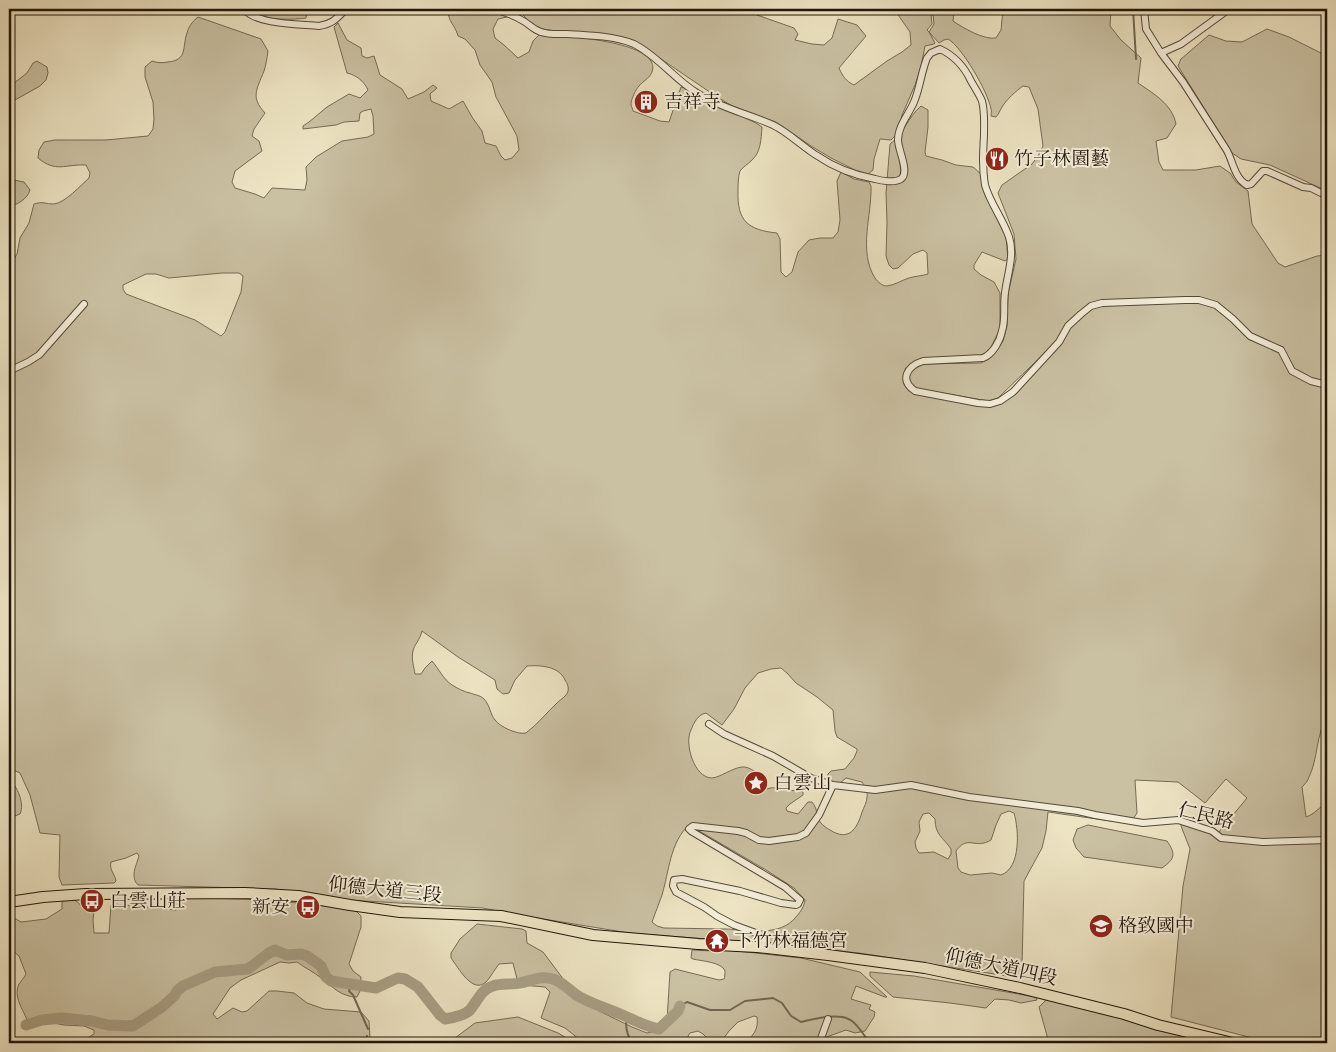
<svg xmlns="http://www.w3.org/2000/svg" width="1336" height="1052" font-family="'Libre Bodoni','Noto Serif TC',serif">
<style>
.green{fill:#cac1a3;stroke:#766b56;fill-rule:evenodd}
.lines{fill:none;stroke-linecap:round;stroke-linejoin:round}
.stream{stroke:#726753;stroke-width:2}
.river{stroke:#a89e84;stroke-width:11}
.street-casing{stroke:#554938;stroke-width:8}
.primary-casing{stroke:#221509;stroke-width:12}
.street{stroke:#f3edd8;stroke-width:6}
.primary{stroke:#ede4c3;stroke-width:10}
.labels{text-anchor:middle;dominant-baseline:central;stroke-width:4;stroke-linejoin:round;paint-order:stroke}
.poi-label{font-size:19px;fill:#221509;stroke:#f3edd8;text-anchor:start}
.street-label{font-size:19px;fill:#221509;stroke:#f3edd8}
</style>
<rect width="100%" height="100%" fill="#ede4c3"/>
<filter id="stains"><feTurbulence type="fractalNoise" baseFrequency=".004" numOctaves="4"/><feColorMatrix values="0 0 0 0 .2 0 0 0 0 .09 0 0 0 0 .02 0 0 0 .5 -.17"/></filter>
<radialGradient id="worn" r=".72"><stop offset=".6" stop-color="#630" stop-opacity="0"/><stop offset="1" stop-color="#630" stop-opacity=".3"/></radialGradient>
<path class="green" d="M247,9H315L307,12L306,18C293,20 269,20 257,15C254,14 250,11 247,9Z
M448,9H484L507,13V17L498,19L493,29L495,38L504,45L518,58L529,52L533,41L540,34C558,36 663,40 652,72C649,79 643,81 639,86C636,89 631,99 631,104C631,106 633,109 633,111L660,121L669,122L681,87L689,89L734,113L756,123L762,127C761,139 761,152 752,160C748,164 743,167 740,171C738,177 738,185 738,191C737,221 748,230 777,233L780,239L781,272L786,277L792,272L798,252L809,240L820,238H833L838,232L840,220L837,181L841,172L854,179L869,182L871,186C872,215 858,251 875,278C878,282 882,286 887,286C895,285 902,280 909,278C915,276 922,276 928,274L927,253L923,250L913,254L898,268L893,269L889,265L886,256L887,222L886,193L890,144C903,135 908,117 921,106L928,110V127L925,152L926,156L942,160L956,165L973,167L981,174L985,194L1006,237L1008,259L1005,261L982,252L974,265V269L981,275L994,282L1000,293V329L991,347L984,354L976,357L921,359C912,362 909,366 905,374L915,393L1002,403L1069,328L1091,309L1104,305L1198,303L1215,308L1229,320L1248,339L1279,352L1291,371L1327,388V717C1316,734 1318,759 1309,777C1308,781 1305,784 1302,787L1306,817C1315,814 1319,807 1327,803V1042L1324,1043H1272L1171,1017L1183,886L1190,849L1181,826L1182,818L1218,833L1247,798L1226,779L1205,803L1178,782L1135,780L1137,813L1133,819L1111,821L1048,812L1046,831L1042,848L1024,881L1022,966L1020,978L859,953L747,942L629,933L507,913L483,908L348,900L276,889L138,885C130,877 136,866 139,856L137,853L126,858L111,862C109,870 115,874 116,881L114,883L62,885L59,877L60,835L40,833L30,795L20,773L9,768V268L17,254L20,238L29,223L34,204C43,201 45,204 54,204C65,203 81,185 89,178L90,173L86,165C65,164 56,173 38,158L39,150L44,142L55,140H106L148,136L153,129L154,119L153,102L145,77V67L152,61C158,63 162,63 168,62C188,60 182,47 187,33C189,26 192,22 198,17L261,39L268,51C267,58 266,65 264,71C257,89 250,97 265,113L254,129L252,136L259,141L262,151L235,171L232,182L235,188L255,194L264,198L272,188L305,190L307,180L306,167L316,157L342,141L368,137L374,134L373,116L371,109L363,111L360,113L359,121L344,122L336,125L303,129V126L309,122L327,107L349,94L360,98L368,90C364,81 356,75 347,73L334,27L338,23L347,40L361,48L362,56L367,58L374,56L380,75L402,89L408,99L424,92L433,85L437,88L430,94L431,101L449,109L463,101L472,117L482,131L485,143L496,146L501,156L505,160L512,158L519,150L517,136L496,97L492,82L480,65L475,50L465,39L458,36C455,24 448,23 448,9ZM222,273H239L243,276L241,292L225,332L221,336L195,320L126,294L123,289V285L146,274H156L169,278ZM422,631L458,657L495,680L497,689L503,694L509,693L515,680L527,666C540,665 559,666 565,680C567,683 569,687 568,691C567,696 561,699 557,703C547,712 538,724 526,733C518,735 500,727 495,720C490,714 490,705 484,699C480,695 475,695 470,693C464,692 457,688 452,685C443,679 439,669 432,661L425,668L421,674H415C414,667 411,659 413,651C414,645 420,640 422,631ZM781,668L787,673L796,683L817,697L833,710L835,731L837,737L857,749V751L854,758L845,769L831,771L828,774L827,781L839,784L846,778L862,782C865,786 868,792 867,797C867,802 864,807 862,812C857,829 849,842 830,830C827,828 823,826 821,823C815,817 819,810 812,802H808L798,814L787,811L786,808L790,804L803,795V792L801,791C797,790 792,791 788,790C780,789 775,786 767,789L763,784L766,779C759,775 750,766 742,767C732,768 721,777 712,778C694,778 684,743 691,730C694,723 697,715 706,713L722,725L734,709L745,688L758,673L771,669ZM1009,811L1014,813C1019,830 1021,868 1001,875L992,873L970,875L961,872L958,868L956,851C968,834 975,850 991,840L996,825L1001,814ZM929,813L935,819C935,835 943,837 951,849V854L948,859L934,852L919,853L916,848L915,842L920,831L919,822L923,814ZM689,825L766,870L794,888L805,900C804,907 801,911 796,917C780,937 749,930 726,929C705,929 685,928 664,928L657,926L652,922C655,913 659,904 662,895C669,872 670,842 689,825Z
M508,9H740L794,28L798,34L795,40L812,44L824,45L832,38L838,19L857,25L866,36L839,68C843,77 846,81 854,85L887,61L902,52L911,45L910,32L894,9H934L931,14L932,24L927,30L929,32L934,24L933,14L936,9H957L954,13L953,21C963,28 984,40 996,38L1001,30L1003,9H1111L1110,26L1121,40L1141,58L1138,83C1154,94 1172,104 1176,124L1167,138L1156,141L1159,162L1163,170H1196L1220,166L1230,173L1236,182L1248,191L1252,224L1278,263L1285,267L1317,256L1327,255V382L1312,378L1294,368L1282,348L1251,334L1218,303H1090L1057,341L998,398L988,401L914,388L908,380C910,370 914,367 923,364L981,363L990,358L1003,341L1007,326L1008,294L1016,259L1014,234L998,193L1002,185L1032,164L1038,156L1043,146L1038,109L1029,87L1023,86C1016,91 1007,99 1002,107C1000,110 999,114 996,117L991,116C991,114 992,111 991,109C988,92 962,47 948,39L944,40L939,43L929,32L935,43L934,44L925,46L921,67L915,85L902,115L897,134L891,140L880,139L874,159L873,170L868,174L855,170L831,158L811,146L776,122L734,107L717,97L639,44L543,29L533,25L519,11Z
M1267,29L1289,37L1327,56V191L1270,165L1241,159L1232,153L1178,66L1181,59L1209,35L1226,41L1242,42Z
M37,61L47,67L48,73L46,80L40,86L15,100L9,107V87L27,73L33,63Z
M9,179L24,182L30,190C27,200 18,203 9,208Z
M9,779C17,786 25,803 20,814L15,816H9Z
M1088,825L1167,841C1176,854 1175,859 1162,868L1084,857L1076,848L1073,840L1077,829Z
M208,898L270,900L326,906L356,911L361,916V927L349,964L353,971L361,977L360,991L357,997C341,997 333,987 321,978C314,972 305,968 297,962L289,963L280,962L241,980L230,988L213,1014L217,1019L233,1008L242,1012L247,1011L269,991H277L294,993L307,1003L324,1009L361,1012L369,1021L370,1038L372,1043H79L94,1034V1030L84,1026L64,1025L48,1022L39,1023L27,1020C23,1009 13,997 19,984C21,981 24,978 26,974L19,956L12,950L9,952V919H16L21,922L46,919L62,909V902L67,899L75,900L83,907L94,910L93,920L94,933H109L111,905L114,904L176,910L178,899Z
M477,924L522,929L526,931L527,943L543,952L564,980L597,1010L632,1027L647,1033L664,1030L667,1020L670,972L675,969L719,980L724,979C725,978 725,972 725,971C722,962 701,961 693,959L691,958L692,950L713,951L728,950L801,958L860,972L887,997H885L856,986L851,999L871,1005L869,1009L875,1012L874,1017L865,1031L855,1033L846,1030L821,1039L783,1041L773,1040L770,1043H743C753,1037 759,1029 757,1017L754,1016L738,1022L729,1031L721,1042L718,1043H712L703,1034L698,1031L690,1033L684,1043H584L565,1028L541,1018L550,992L545,987L522,985L518,983L513,963L499,964C495,969 491,976 487,981C473,996 458,967 451,958V953L460,939Z
M870,972L914,976L1036,997L1037,1000L1021,1003L1009,1000L995,999L986,1008L950,1003L893,997L870,976Z
M1048,998L1094,1010L1207,1043H1049L1039,1007Z
M518,1017L558,1033L575,1043H454L455,1038L475,1023Z"/>
<g class="lines">
<path class="stream" d="M1133,9L1136,59
M9,120V127
M351,983L349,991L353,995L368,1029
M680,1006L687,1002L710,1010H730L745,1001L773,998L782,1003L791,1016L801,1022C814,1019 840,1012 852,1021C858,1025 865,1037 870,1043
M627,1017C625,1027 626,1035 633,1043
M366,1043L367,1036"/>
<path class="river" d="M26,1025L42,1020L62,1018L92,1021L108,1025L133,1026L162,1007L174,996L177,991L183,986L215,972L248,969L269,953L275,950L287,955L301,954L307,956L321,966L326,977L331,981L376,988L391,981L398,978L405,979L418,987L440,1015L445,1019C452,1018 464,1016 470,1010C477,1002 481,989 493,986C501,983 511,985 520,983C532,981 540,975 553,979C563,982 570,991 578,996C592,1004 606,1008 620,1014C635,1020 644,1026 659,1029L678,1011L680,1006"/>
<g class="street-casing">
<path id="street" d="M244,9C257,25 299,24 319,26C333,24 337,18 346,9
M491,9C504,11 514,15 525,22C531,26 534,30 541,32C550,35 558,34 567,34C587,35 616,36 634,44C658,56 674,79 697,93C721,108 748,114 773,125C789,133 802,146 816,155C835,168 853,175 875,179C882,181 895,183 901,179C910,172 898,150 898,140C898,126 909,114 914,102C920,88 921,73 927,58L931,53L940,49C955,56 964,66 971,81C975,88 979,94 982,101C985,112 984,124 984,135C983,152 982,168 985,185C990,203 1003,219 1009,237C1015,255 1007,275 1005,293C1003,305 1006,319 1002,331C1000,341 993,354 983,358L923,361C907,366 899,380 915,391L978,403L990,404L1000,401L1013,392L1059,342L1068,326L1081,314L1091,306L1102,303L1185,300H1199L1216,305L1233,319L1250,336L1281,350L1292,371L1311,381L1327,385
M1144,9L1146,29L1161,53L1183,82L1226,149C1233,160 1234,178 1247,185L1251,184L1263,171H1267L1303,187L1311,188L1321,193L1327,195
M1161,53L1181,44L1229,9
M9,371L28,362L39,355L84,304
M709,724L724,734L773,756L811,778L833,785L875,790L911,785L969,797L1078,811L1095,815L1143,823L1178,820L1212,831L1221,838L1263,842L1327,840
M768,948L765,942L756,933L734,925L717,916L704,907L676,892L673,886L674,880L682,879L740,891L781,903L796,905L798,904L800,900L785,887L691,831L689,829L693,826L738,831L746,833L759,840L769,841L798,837L806,833L819,815L833,785
M806,1043L808,1041H820L828,1019"/>
</g>
<g class="primary-casing">
<path id="primary" d="M9,902L43,897L86,894L245,893L298,896L350,905L400,912L501,916L593,935L698,944L757,947L828,955L925,968L1020,988L1124,1014L1158,1025L1233,1043"/>
</g>
<use href="#street" class="street"/>
<use href="#primary" class="primary"/>
</g>
<defs>
<g id="building-disc" transform="scale(1.25)"><circle r="9.5" fill="#8f2418" stroke="#f3edd8"/><path d="M-4-6H4V6H1V3H-1V6H-4ZM-2.5-4.3h1.7v1.8h-1.7ZM.8-4.3h1.7v1.8H.8ZM-2.5-1h1.7V.8h-1.7ZM.8-1h1.7V.8H.8Z" fill="#fff"/></g>
<g id="restaurant-disc" transform="scale(1.25)"><circle r="9.5" fill="#8f2418" stroke="#f3edd8"/><path d="M-5-6h1v4h1v-4h1v4h1v-4h1v5L-1.5 .5V6h-2V.5L-5-1ZM5-6V6H3V1.5H1.5Q1.5-4 5-6Z" fill="#fff"/></g>
<g id="sight-disc" transform="scale(1.25)"><circle r="9.5" fill="#8f2418" stroke="#f3edd8"/><path d="M0-6L1.8-2.2L6-1.7L2.9 1.2L3.7 5.4L0 3.3L-3.7 5.4L-2.9 1.2L-6-1.7L-1.8-2.2Z" fill="#fff"/></g>
<g id="bus-disc" transform="scale(1.25)"><circle r="9.5" fill="#8f2418" stroke="#f3edd8"/><path d="M-5-6H5V4H4V6H2V4H-2V6H-4V4H-5ZM-3.5-4V0h7V-4ZM-3.5 1.2v1.5H-2V1.2ZM2 1.2v1.5H3.5V1.2Z" fill="#fff"/></g>
<g id="school-disc" transform="scale(1.25)"><circle r="9.5" fill="#8f2418" stroke="#f3edd8"/><path d="M0-5L7-2L0 1L-7-2ZM-4 1L0 2.5L4 1V4Q0 6-4 4Z" fill="#fff"/></g>
<g id="temple-disc" transform="scale(1.25)"><circle r="9.5" fill="#8f2418" stroke="#f3edd8"/><path d="M0-6L5-2H3V0L6.5 2.5H4V6H1.5V3h-3V6H-4V2.5H-6.5L-3 0V-2H-5Z" fill="#fff"/></g>
</defs>
<g fill-rule="evenodd">
<use href="#building-disc" x="646" y="102"/>
<use href="#restaurant-disc" x="997" y="159"/>
<use href="#sight-disc" x="756" y="783"/>
<use href="#bus-disc" x="92" y="901"/>
<use href="#bus-disc" x="308" y="907"/>
<use href="#school-disc" x="1101" y="926"/>
<use href="#temple-disc" x="717" y="941"/>
</g>
<g class="labels">
<g class="poi-label">
<text x="664" y="102">吉祥寺</text>
<text x="1014" y="159">竹子林園藝</text>
<text x="774" y="783">白雲山</text>
<text x="110" y="901">白雲山莊</text>
<text x="290" y="907" text-anchor="end">新安</text>
<text x="1118" y="926">格致國中</text>
<text x="734" y="941">下竹林福德宮</text>
</g>
<g class="street-label">
<text transform="translate(1206 816) rotate(14)">仁民路</text>
<text transform="translate(385 890) rotate(6)">仰德大道三段</text>
<text transform="translate(1001 967) rotate(12)">仰德大道四段</text>
</g>
</g>
<rect width="1336" height="1052" fill="none" stroke="#ede4c3" stroke-width="30"/>
<rect x="10" y="10" width="1316" height="1032" fill="none" stroke="#221509" stroke-width="2.5"/>
<rect x="15" y="15" width="1306" height="1022" fill="none" stroke="#221509"/>
<rect width="100%" height="100%" filter="url(#stains)"/>
<rect width="100%" height="100%" fill="url(#worn)"/>
</svg>
